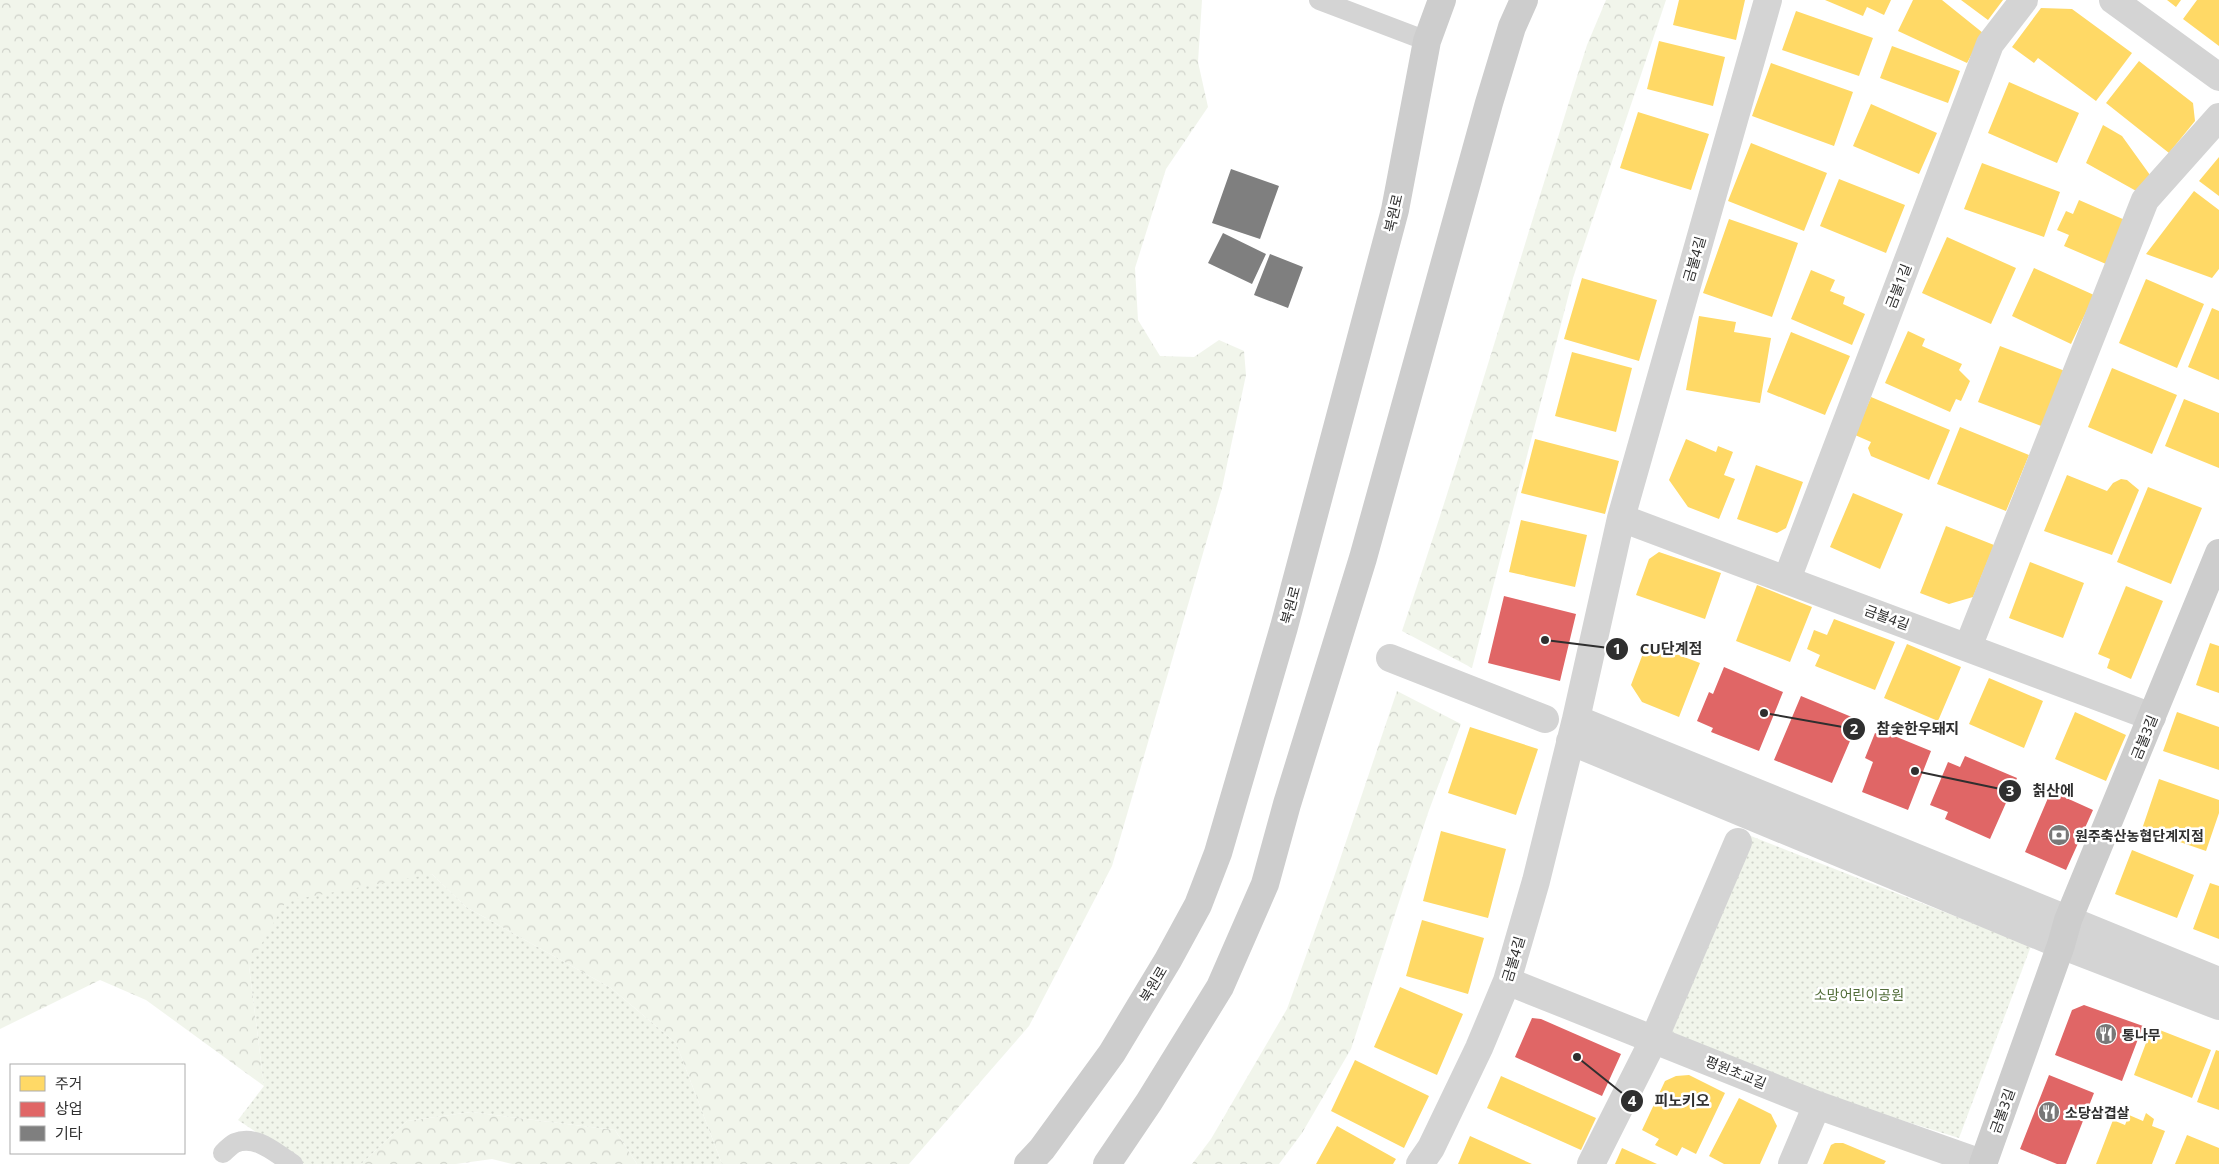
<svg xmlns="http://www.w3.org/2000/svg" width="2219" height="1164" font-family="'Noto Sans','Noto Sans KR',sans-serif">
<style>
.forest{fill:url(#forest-crowns)}
.park{fill:url(#park-dots)}
.homes{fill:#ffd966}
.shops{fill:#e06666}
.building{fill:#7f7f7f}
.lines{fill:none;stroke-linecap:round;stroke-linejoin:round}
.lane{stroke:#d4d4d4;stroke-width:20}
.street{stroke:#d4d4d4;stroke-width:28}
.secondary{stroke:#cdcdcd;stroke-width:28}
.labels{text-anchor:middle;dominant-baseline:central;stroke-width:5;stroke-linejoin:round;paint-order:stroke}
.street-label{font-size:14px;fill:#2f2f2f;stroke:#fff}
.poi-label{font-size:14px;font-weight:bold;fill:#2f2f2f;stroke:#fff;text-anchor:start}
.park-label{font-size:14px;fill:#526d39;stroke:#fff}
.leader{fill:none;stroke:#2f2f2f;stroke-width:2}
.callout-dot{fill:#2f2f2f;stroke:#fff;stroke-width:2}
.mark-label{font-size:15px;text-anchor:middle;font-weight:bold;fill:#fff}
.callout-label{font-size:15px;text-anchor:middle;font-weight:bold;fill:#2f2f2f;stroke:#fff;stroke-width:5;stroke-linejoin:round;paint-order:stroke}
</style>
<defs>
<pattern id="forest-crowns" width="20" height="18" patternUnits="userSpaceOnUse" patternTransform="scale(1.25)"><rect width="20" height="18" fill="#f1f5eb"/><path d="M2 6a3 3 0 1 1 6 0M12 15a3 3 0 1 1 6 0" fill="none" stroke="#cfd2ca"/></pattern>
<pattern id="park-dots" width="8" height="8" patternUnits="userSpaceOnUse" patternTransform="scale(1.25)"><rect width="8" height="8" fill="#f1f5eb"/><path d="M2 2h.1M6 6h.1" fill="none" stroke="#cfd2ca" stroke-width="1.8" stroke-linecap="round"/></pattern>
</defs>
<rect width="100%" height="100%" fill="#fff"/>
<path class="forest" d="M0,0H1202L1198,62L1208,107L1166,169L1135,268L1138,320L1160,356L1194,357L1219,340L1244,351L1246,375L1222,488L1112,866L1029,1026L909,1164H722L676,1043L611,988L466,907L432,874L249,966L264,1086L146,1000L100,980L0,1029Z
M1606,0H1666L1573,278L1472,668L1402,631C1468,437 1525,240 1587,45Z
M1397,691L1461,724L1428,813L1351,1049L1302,1133L1279,1164H1192L1211,1139L1287,1009L1333,880Z
M471,1112L615,1130L637,1164H512L492,1159L456,1164H361L407,1121Z"/>
<path class="park" d="M1738,831L2031,946L1959,1138L1820,1095L1662,1028Z
M432,874L466,907L611,988L676,1043L722,1164H637L615,1130L471,1112L407,1121L361,1164H304L238,1120L264,1086L249,966L286,901Z"/>
<path class="homes" d="M1679,0H1745L1736,40L1673,25Z
M1825,0H1891L1884,15L1867,7L1863,16Z
M1913,0H1942L1983,33L1967,63L1898,31Z
M1961,0H2003L1988,20Z
M2167,0H2181L2176,7Z
M2197,0H2219V46L2183,19Z
M2041,8L2072,9L2132,53L2096,101L2038,58L2034,63L2012,47Z
M1796,11L1873,38L1859,76L1782,50Z
M1659,41L1725,57L1713,106L1647,89Z
M1892,46L1960,71L1948,103L1880,78Z
M2139,61L2193,103L2195,121L2169,153L2106,103Z
M1771,63L1853,92L1834,146L1752,116Z
M2009,82L2079,113L2057,163L1988,133Z
M1871,104L1937,133L1919,174L1853,146Z
M1638,112L1709,134L1691,190L1620,168Z
M2103,125L2122,136L2150,175L2138,192L2086,163Z
M1751,143L1827,173L1804,231L1728,201Z
M2219,157V196L2199,181Z
M1982,163L2060,192L2044,237L1964,209Z
M1839,179L1905,205L1886,253L1820,226Z
M2194,191L2219,210V269L2212,278L2146,254Z
M2079,200L2125,220L2106,264L2064,246L2069,235L2057,230L2066,211L2073,214Z
M1729,219L1798,243L1772,317L1703,293Z
M1947,237L2016,268L1991,324L1922,293Z
M2034,268L2094,295L2071,344L2012,316Z
M1811,270L1835,280L1830,291L1845,297L1843,304L1865,314L1852,345L1791,319Z
M1582,278L1657,300L1639,361L1564,339Z
M2146,279L2204,304L2177,368L2119,343Z
M2212,308L2219,311V380L2188,367Z
M1699,316L1736,322L1734,332L1771,338L1760,403L1686,390Z
M1908,331L1925,339L1922,346L1962,364L1959,370L1970,381L1961,401L1956,399L1950,412L1885,383Z
M1791,332L1850,356L1825,415L1767,392Z
M2000,346L2065,371L2044,427L1978,402Z
M1572,352L1632,368L1616,432L1555,416Z
M2112,368L2177,395L2152,454L2088,427Z
M1871,397L1950,430L1929,480L1871,456L1868,448L1871,442L1855,435Z
M2184,399L2219,413V468L2165,446Z
M1960,427L2029,455L2006,511L1937,484Z
M1535,439L1619,461L1605,514L1521,493Z
M1686,439L1716,452L1718,446L1733,452L1724,475L1735,479L1719,519L1688,507L1669,480Z
M1756,465L1803,482L1786,528L1777,533L1737,519Z
M2067,475L2107,491L2113,483L2121,479L2127,480L2139,490L2112,555L2044,531Z
M2148,487L2202,508L2171,584L2117,562Z
M1853,493L1903,514L1880,569L1830,547Z
M1521,520L1587,535L1575,587L1509,572Z
M1946,526L1994,545L1973,597L1949,604L1920,593Z
M1659,552L1721,573L1705,619L1636,595L1649,559Z
M2030,562L2084,583L2063,638L2009,618Z
M1757,585L1812,607L1790,662L1736,641Z
M2126,586L2163,601L2131,679L2107,668L2110,659L2098,654Z
M1834,619L1895,642L1875,690L1815,666L1820,655L1807,649L1814,630L1827,635Z
M1647,643L1700,663L1679,717L1642,702L1631,685Z
M2210,643L2219,646V693L2196,685Z
M1907,644L1961,667L1938,721L1884,698Z
M1989,678L2043,701L2024,748L1969,724Z
M2075,712L2126,735L2106,781L2055,759Z
M2177,712L2219,727V770L2163,751Z
M1470,727L1538,749L1516,815L1448,793Z
M2159,779L2219,800V813L2206,851L2177,841L2172,842L2142,829Z
M1441,831L1506,849L1488,918L1423,901Z
M2132,850L2194,875L2177,918L2115,894Z
M2210,883L2219,886V939L2193,929Z
M1422,920L1484,938L1468,994L1406,976Z
M1400,987L1463,1014L1437,1075L1374,1047Z
M2152,1027L2211,1050L2192,1098L2134,1075Z
M2216,1050L2219,1051V1110L2197,1102Z
M1355,1060L1429,1096L1404,1148L1331,1111Z
M1689,1075L1725,1093L1696,1154L1682,1147L1677,1156L1655,1145L1659,1139L1642,1130L1665,1081L1676,1076Z
M1501,1076L1596,1118L1581,1150L1487,1108Z
M1739,1098L1771,1114L1777,1126L1760,1164H1724L1709,1156Z
M2146,1113L2154,1119L2152,1126L2165,1131L2152,1164H2096L2113,1120L2125,1125L2129,1115L2143,1121Z
M1337,1126L1396,1159L1393,1164H1316Z
M2187,1135L2219,1148V1164H2175Z
M1470,1136L1532,1164H1458Z
M1835,1143H1843L1886,1161L1884,1164H1823L1831,1145Z
M1622,1148L1657,1164H1615Z"/>
<path class="shops" d="M1504,596L1576,614L1560,681L1488,663Z
M1724,667L1783,692L1759,751L1711,732L1713,728L1697,721L1709,692L1713,694Z
M1801,696L1859,720L1832,783L1774,760Z
M1875,733L1884,737L1887,733L1931,751L1908,810L1862,792L1873,762L1865,758Z
M1965,756L2017,778L1990,839L1945,819L1948,812L1930,805L1948,762L1960,767Z
M2051,791L2093,810L2066,870L2025,852Z
M2084,1005L2143,1026L2122,1081L2055,1055L2072,1010Z
M1532,1018L1541,1019L1621,1054L1602,1096L1515,1057Z
M2049,1075L2094,1093L2066,1164H2057L2020,1149Z"/>
<path class="building" d="M1231,169L1279,186L1260,239L1212,223Z
M1223,233L1266,254L1252,284L1208,263Z
M1270,254L1303,267L1288,308L1254,295Z"/>
<g class="lines">
<path class="lane" d="M1319,0L1427,41
M223,1153C226,1150 231,1145 235,1143C257,1134 276,1154 293,1164"/>
<path class="street" d="M2113,0L2219,77
M1621,518L2152,717
M1787,579L1990,44L2024,0
M1968,647L2145,200L2219,117
M1390,658L1545,719
M1576,719L2219,981
M1570,741L2061,945L2219,1006
M1507,981L1817,1105L1984,1164
M1420,1164L1431,1148L1479,1048L1507,981L1536,881L1576,719L1621,518L1768,0
M1591,1164L1654,1039L1738,842
M1792,1164L1817,1105"/>
<path class="secondary" d="M1028,1164L1042,1149L1112,1053L1168,960L1198,905L1218,853L1284,627L1395,210L1427,41L1442,0
M1107,1164L1149,1102L1220,987L1265,884L1287,804L1363,558L1489,103L1512,27L1524,0
M1983,1164L2061,945L2068,920L2219,553"/>
</g>
<defs>
<g id="bank-disc" transform="scale(1.125)"><circle r="9.5" fill="#787878" stroke="#fff"/><path d="M-6-4H6V4H-6ZM0-2.3a2.3 2.3 0 1 0 0 4.6a2.3 2.3 0 1 0 0-4.6Z" fill="#fff"/></g>
<g id="restaurant-disc" transform="scale(1.125)"><circle r="9.5" fill="#787878" stroke="#fff"/><path d="M-5-6h1v4h1v-4h1v4h1v-4h1v5L-1.5 .5V6h-2V.5L-5-1ZM5-6V6H3V1.5H1.5Q1.5-4 5-6Z" fill="#fff"/></g>
</defs>
<g fill-rule="evenodd">
<use href="#bank-disc" x="2059" y="835"/>
<use href="#restaurant-disc" x="2106" y="1034"/>
<use href="#restaurant-disc" x="2049" y="1112"/>
</g>
<g class="labels">
<g class="street-label">
<text transform="translate(1393 213) rotate(-77)">북원로</text>
<text transform="translate(1694 259) rotate(-74)">금불4길</text>
<text transform="translate(1898 286) rotate(-69)">금불1길</text>
<text transform="translate(1290 605) rotate(-75)">북원로</text>
<text transform="translate(1887 617) rotate(20)">금불4길</text>
<text transform="translate(2144 737) rotate(-68)">금불3길</text>
<text transform="translate(1513 959) rotate(-73)">금불4길</text>
<text transform="translate(1153 984) rotate(-59)">북원로</text>
<text transform="translate(1736 1072) rotate(22)">평원초교길</text>
<text transform="translate(2002 1111) rotate(-70)">금불3길</text>
</g>
<g class="poi-label">
<text x="2075" y="835">원주축산농협단계지점</text>
<text x="2122" y="1034">통나무</text>
<text x="2065" y="1112">소당삼겹살</text>
</g>
<g class="park-label">
<text x="1859" y="994">소망어린이공원</text>
</g>
</g>
<path class="leader" d="M1545 640L1617 649M1764 713L1854 729M1915 771L2010 791M1577 1057L1632 1101"/>
<g class="callout-dot">
<circle cx="1545" cy="640" r="5"/>
<circle cx="1764" cy="713" r="5"/>
<circle cx="1915" cy="771" r="5"/>
<circle cx="1577" cy="1057" r="5"/>
<circle cx="1617" cy="649" r="12"/>
<circle cx="1854" cy="729" r="12"/>
<circle cx="2010" cy="791" r="12"/>
<circle cx="1632" cy="1101" r="12"/>
</g>
<g class="mark-label">
<text x="1617" y="654">1</text>
<text x="1854" y="734">2</text>
<text x="2010" y="796">3</text>
<text x="1632" y="1106">4</text>
</g>
<g class="callout-label">
<text x="1671" y="654">CU단계점</text>
<text x="1918" y="734">참숯한우돼지</text>
<text x="2053" y="796">칡산에</text>
<text x="1682" y="1106">피노키오</text>
</g>
<rect x="10" y="1064" width="175" height="90" fill="#ffffff" stroke="#acacac"/>
<rect x="20" y="1076" width="25" height="15" fill="#ffd966" stroke="#acacac"/>
<text x="55" y="1089" font-size="15" fill="#2f2f2f">주거</text>
<rect x="20" y="1102" width="25" height="15" fill="#e06666" stroke="#acacac"/>
<text x="55" y="1114" font-size="15" fill="#2f2f2f">상업</text>
<rect x="20" y="1126" width="25" height="15" fill="#7f7f7f" stroke="#acacac"/>
<text x="55" y="1139" font-size="15" fill="#2f2f2f">기타</text>
</svg>
